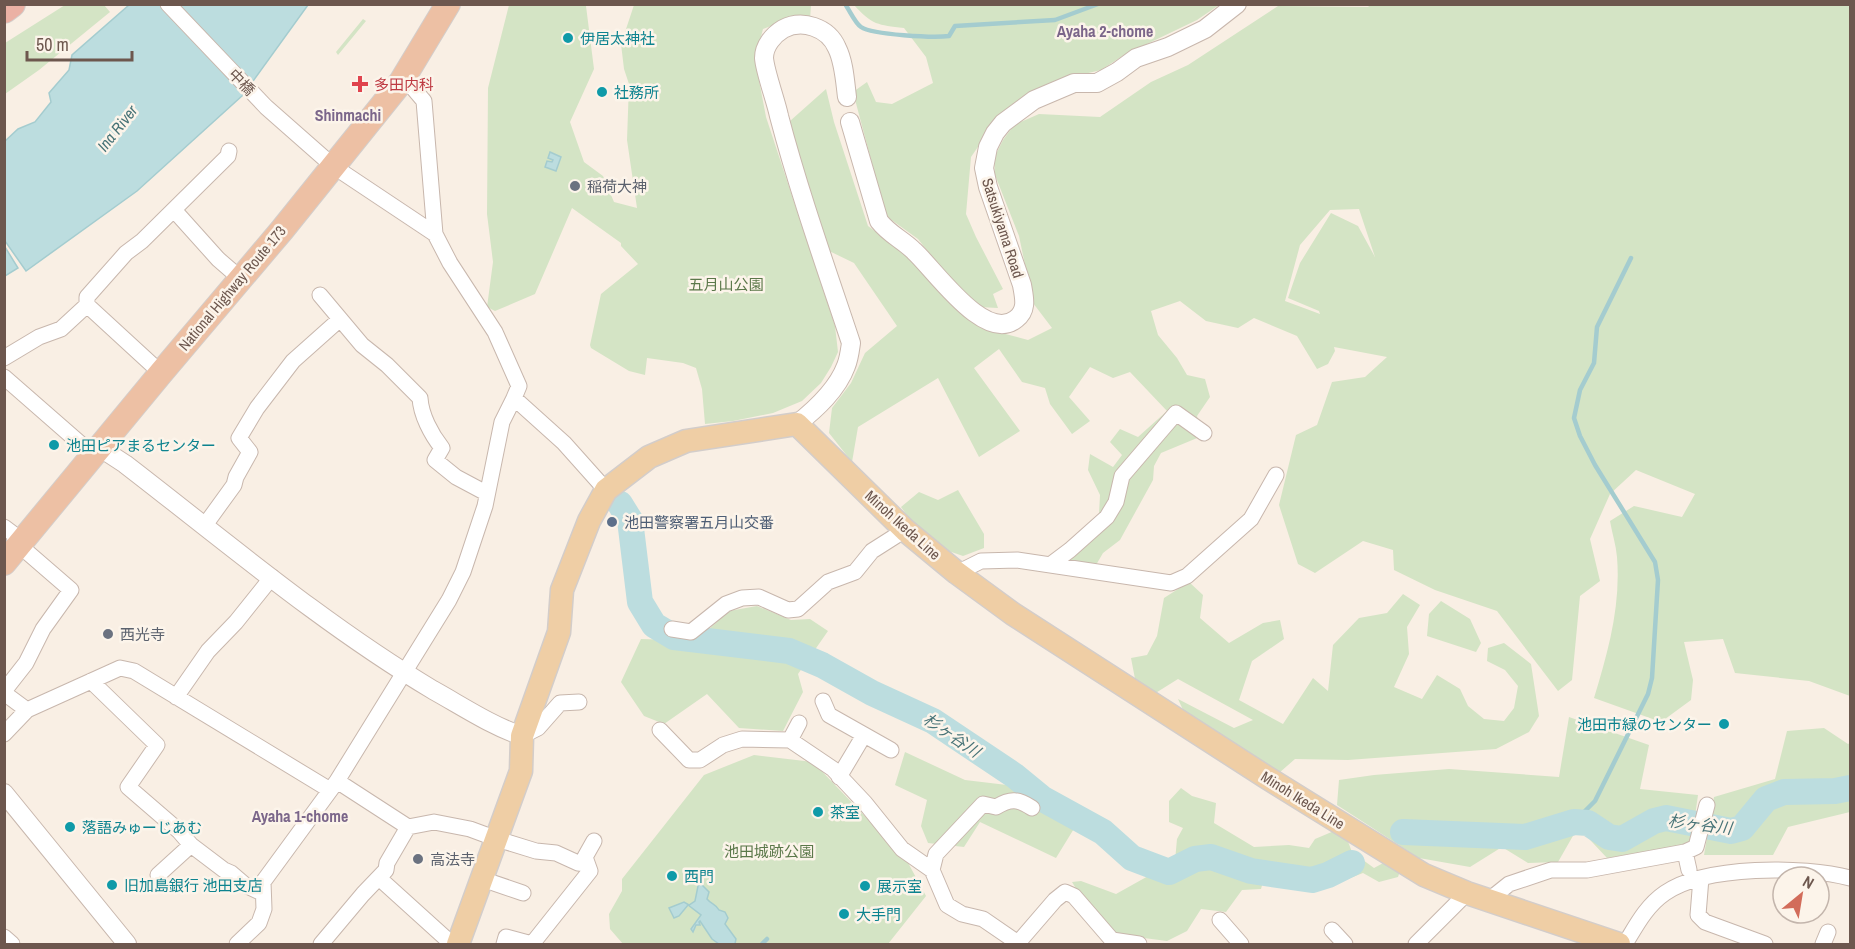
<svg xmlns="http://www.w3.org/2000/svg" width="1855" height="949" font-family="'Archivo Narrow','Noto Sans JP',sans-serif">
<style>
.green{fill:#d4e4c5;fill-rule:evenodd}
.water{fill:#bcdddf;stroke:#a4cccf;stroke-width:1.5}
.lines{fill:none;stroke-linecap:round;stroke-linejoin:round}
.stream{stroke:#a4cccf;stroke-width:4.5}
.river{stroke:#bcdddf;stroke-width:26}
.minor-casing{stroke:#c8b7ad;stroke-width:17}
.tertiary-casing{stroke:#c8b7ad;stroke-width:20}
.primary-casing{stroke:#d3cdca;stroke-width:25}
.trunk-casing{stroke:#d3cdca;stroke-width:26}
.motorway-casing{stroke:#d3cdca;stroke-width:28}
.minor{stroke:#fff;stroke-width:15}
.tertiary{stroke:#fff;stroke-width:18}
.primary{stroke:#efcea5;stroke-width:22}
.trunk{stroke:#edc0a4;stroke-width:24}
.motorway{stroke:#ebb1a4;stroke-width:26}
.culture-dot{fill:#0f9aa8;stroke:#fcf4ea;stroke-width:2}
.health-dot{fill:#e0444e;stroke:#fcf4ea;stroke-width:2}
.worship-dot{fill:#6b7280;stroke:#fcf4ea;stroke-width:2}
.service-dot{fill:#5c6f8a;stroke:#fcf4ea;stroke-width:2}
.labels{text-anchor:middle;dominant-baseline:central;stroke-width:5;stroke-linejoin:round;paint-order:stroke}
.culture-label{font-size:15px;fill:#0d838f;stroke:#fcf4ea;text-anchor:start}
.street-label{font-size:15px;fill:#6d574e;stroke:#fcf4ea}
.health-label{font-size:15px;fill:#be3a42;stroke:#fcf4ea;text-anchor:start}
.worship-label{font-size:15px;fill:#5b616d;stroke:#fcf4ea;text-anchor:start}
.park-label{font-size:15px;fill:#5b784a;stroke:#fcf4ea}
.service-label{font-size:15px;fill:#4e5e75;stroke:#fcf4ea;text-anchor:start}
.neighbourhood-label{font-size:16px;font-weight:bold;fill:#7b668a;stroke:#fcf4ea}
.water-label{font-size:16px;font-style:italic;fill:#477377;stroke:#fcf4ea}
</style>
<rect width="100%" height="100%" fill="#f9efe4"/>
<path class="green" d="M582,4L586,6L594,69L570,122L584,162L603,176L614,202L637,208L627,140L629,84L624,69L621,44L634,5H811L810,20L784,21L763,29L758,48L757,70L766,117L835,326L838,352L831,367L821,383L802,401L773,413L733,421L705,424L702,389L696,368L683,363L647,358L645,375L629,371L591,348L590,345L601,294L638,264L621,246V243L572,208L535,294L495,311L487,307L493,262L487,214L488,88L509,5Z
M1371,4L1850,5V696L1809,681L1735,673L1723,639L1684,642L1693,680L1691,700L1661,722L1594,698C1608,652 1621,606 1617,557C1616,545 1612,533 1610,521L1634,506L1682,517L1695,494L1636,470L1610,494L1590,539L1600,581L1580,596L1572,680L1558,691L1497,611L1435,590L1394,570L1393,550L1363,541L1315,573L1298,564L1279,505L1296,435L1317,425L1332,382L1365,377L1387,357L1334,347L1335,351L1328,364L1317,369L1297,336L1254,318L1238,328L1206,321L1180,301L1151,311L1158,335L1177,358L1187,375L1205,379L1210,397L1197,416L1202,436L1161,453L1154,466L1153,480L1120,540L1103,553L1096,565L1067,563L1069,552L1099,514L1100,495L1088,470L1090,454L1113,467L1122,455L1110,442L1120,429L1138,437L1167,411L1130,372L1113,378L1090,367L1069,397L1090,421L1072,434L1050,404L1045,388L1022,382L999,349L974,368L1020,431L979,457L938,378L858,427L852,462L829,433L832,408L851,383L865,353L897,326L854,263L823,248L790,121L826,89L834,122L868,226L909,256L942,295L990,330L1028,340L1052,328L1033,303L1019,236L995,175L994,158L1003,140L1014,125L1039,114L1100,117L1151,82L1188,65L1278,6L1368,7ZM1359,209L1375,257L1358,226L1331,213L1300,263L1288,298L1319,311L1320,314L1285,301L1300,245L1330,210Z
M65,5H104L110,12L39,70L5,94V43Z
M854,5H1219L1197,20L1124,55L1101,70L1059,80L1011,105L993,125L971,157L966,214L976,237L1003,289L993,294L998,308L979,307L949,278L918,239L886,216L853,92L867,82L876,102L892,104L933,83L926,57L904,28C878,25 872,25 854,5Z
M363,19L366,21L338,55L336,52Z
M958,490L984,534V548L963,556L940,548L914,525L901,507L919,492L938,500Z
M1189,582L1203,595L1200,618L1229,643L1263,623L1280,620L1284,639L1252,661L1239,700L1283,724L1313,678L1328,691L1333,645L1359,618L1387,613L1403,594L1420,605L1407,627L1409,654L1394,687L1422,699L1437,675L1460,689L1468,706L1484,719L1504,721L1514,708L1518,686L1505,670L1487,661L1488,648L1504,643L1531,664L1539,716L1529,732L1496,749L1348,760L1295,759L1279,773L1184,712L1178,699L1234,728L1253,720L1178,679L1154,694L1136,684L1131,658L1147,655L1157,636L1164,598Z
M1441,601L1470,619L1481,643L1476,652L1427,636L1429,614Z
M757,606L791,620L810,619L828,631L798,674L803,692L783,731L739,728L707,694L664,724L644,716L621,682L641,639L673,640L707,631L729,611Z
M1569,717L1649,745L1640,789L1698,795L1691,844L1607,858L1578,827L1558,862L1528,863L1502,847L1470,867L1419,858L1337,805L1339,780L1374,775L1449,769L1559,777Z
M1824,728L1848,744L1850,743V812L1788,827L1773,855H1704L1714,797L1775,779L1787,731Z
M905,752L965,780L1007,785L1075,827L1056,858L980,822L964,847L928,843L921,826L927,800L895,785Z
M754,755L813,762L906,859L926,896L888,944H623L610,929L609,914L622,891V879L704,775Z
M1181,788L1192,796L1216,803L1214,823L1254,847L1289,845L1309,848L1315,839L1334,831L1347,839L1352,852L1374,868L1387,861L1401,868L1398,877L1379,882L1363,873L1335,884L1264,878L1261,889L1242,890L1226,912L1201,909L1187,931L1167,941L1113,934L1078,892L1072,882L1081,881L1116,894L1175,861L1177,839L1183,828L1169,822V801Z"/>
<path class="water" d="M129,5H308L243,95L137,191L26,271L5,241L4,142L18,129L35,122L51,102L49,93L69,70L72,55Z
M550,152L561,157L556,171L545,167L547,161L552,162L553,160L548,158Z
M5,247L18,268L5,276H4Z
M701,884L709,892L707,899C711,904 716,904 719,910L725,912L728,918L725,924L736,939L735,944H719L712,939L700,921L699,922L700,925H696L693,932L691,929L701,915L688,905L679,916L674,918L669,908L684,902L689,905L695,901L698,886Z"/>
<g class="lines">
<path class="stream" d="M845,4C850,11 855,23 861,27C873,35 934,38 949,36L955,26L1055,20L1098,4
M1574,822L1595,801L1648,694L1652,678L1658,580L1655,562L1595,465L1580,436L1574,418L1580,390L1594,363L1597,327L1631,258
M762,944L767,939"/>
<path class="river" d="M620,504L630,520L640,602L654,625L674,637L789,651L822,665L872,693L933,721L1015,776L1043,799L1103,832L1132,858L1169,872L1195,859L1211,857L1251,871L1312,880L1328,875L1352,863
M1403,832L1525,837L1574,822L1588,823L1609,837L1622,839L1654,821L1666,818L1731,831L1742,828L1766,799L1784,792L1835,791L1850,788"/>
<g class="minor-casing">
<path id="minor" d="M168,4L266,107L333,166L435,234
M401,82L413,88L424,101L435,234L450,263L495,332L519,386L514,398L564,443L606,490
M174,210L218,259L241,279
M320,295L362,345L387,365L420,398C421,415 431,434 442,448L435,460L456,477L486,493
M87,305V297L126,253L142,241L228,156L229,151
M4,358L39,337L61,329L87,305L161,373
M4,377L83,446L99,447
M205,525L234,485L236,477L250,452L239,438L257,408L293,361L339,320
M4,527L12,533L19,545L71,590L43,629L26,663L4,691
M1050,565L1070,550L1107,517L1116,502L1122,476L1176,413L1204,433
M957,573L981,561L1017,560L1171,583L1187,576L1251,519L1276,475
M672,629L691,632L726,604L742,598L759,597L788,610L798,609L828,582L855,572L872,551L905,530
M91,681L157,745L128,787L179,831L191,845L224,870L231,873L245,885L262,893
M4,693L27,710L120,668L134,671L330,790
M176,697L208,651L236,622L272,577
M823,701L829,715L891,750
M660,730L689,760H700L723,745L742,739L790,740L833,769L865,803L902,849L932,870L947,905L962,914L983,919L1018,943
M4,734L27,710
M522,736L538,728L560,703L579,702
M790,740L799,723
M839,777L864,735
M337,781L408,827L434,822L470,829L497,839L536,851L556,853L578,863L587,864
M1685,852L1689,870
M932,870L936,854L983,804L996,807C1011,798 1018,799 1032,808
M158,875L191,845
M379,878L452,944
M1701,878L1698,915L1705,922L1765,944
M482,879L523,893
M1489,900L1509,884L1551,870H1587L1685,852L1696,847L1707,805
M1220,920L1241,944
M1332,930L1345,944
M4,937L12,944
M237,944L259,923L264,909L263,882L337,781L449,600L463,572L485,506L502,422L514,398
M321,944L363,894L386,870L387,863L408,827
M504,944L506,937L532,944
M532,944L590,871L585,857L594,841
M1017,944L1055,900L1065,892L1074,896L1112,940L1139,944
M1416,944L1467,893
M1625,944C1636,926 1646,906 1665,893C1706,865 1803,866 1850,878
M1823,944L1828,932"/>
</g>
<g class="tertiary-casing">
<path id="tertiary" d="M850,122L879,221C890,235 902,239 914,251C935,270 985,344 1016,319C1028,310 1024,297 1022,285L988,187L984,168L988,147L995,133L1003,123L1034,100L1074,83H1097L1117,72L1136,58L1168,47L1205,29L1237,4
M797,424C816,409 837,390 846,366C849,359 850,350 851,343C826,268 799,192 779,116C776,101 765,72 764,58C764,46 773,35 783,29C802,19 828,27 837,48C844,62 845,81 847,97
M99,447L125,464C225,541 324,625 433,690C462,706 490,725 522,736
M4,793L127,944"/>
</g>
<g class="primary-casing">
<path id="primary" d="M458,944L521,771L522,736L559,632L562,590L589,521L606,490L649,457L686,441L797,424L905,530L957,573L1013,614L1266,777L1424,875L1467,893L1619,944"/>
</g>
<g class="trunk-casing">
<path id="trunk" d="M4,563L161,373L282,230L401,82L448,4"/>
</g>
<g class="motorway-casing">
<path id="motorway" d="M4,10L12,4"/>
</g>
<use href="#minor" class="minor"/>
<use href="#tertiary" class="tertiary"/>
<use href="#primary" class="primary"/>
<use href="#trunk" class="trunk"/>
<use href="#motorway" class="motorway"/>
</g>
<g class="culture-dot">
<circle cx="568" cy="38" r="6"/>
<circle cx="602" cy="92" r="6"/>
<circle cx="54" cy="445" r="6"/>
<circle cx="1724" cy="724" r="6"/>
<circle cx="818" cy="812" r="6"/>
<circle cx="70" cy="827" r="6"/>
<circle cx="672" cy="876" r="6"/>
<circle cx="112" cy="885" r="6"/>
<circle cx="865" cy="886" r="6"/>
<circle cx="844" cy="914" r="6"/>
</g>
<path class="health-dot" d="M357 75h6v6h6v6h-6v6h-6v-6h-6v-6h6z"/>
<g class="worship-dot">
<circle cx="575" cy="186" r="6"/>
<circle cx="108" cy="634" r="6"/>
<circle cx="418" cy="859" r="6"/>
</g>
<circle class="service-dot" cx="612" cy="522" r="6"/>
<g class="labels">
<g class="culture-label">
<text x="580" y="38">伊居太神社</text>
<text x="614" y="92">社務所</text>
<text x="66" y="445">池田ピアまるセンター</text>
<text x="1712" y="724" text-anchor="end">池田市緑のセンター</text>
<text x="830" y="812">茶室</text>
<text x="82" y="827">落語みゅーじあむ</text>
<text x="684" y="876">西門</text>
<text x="124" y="885">旧加島銀行 池田支店</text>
<text x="877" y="886">展示室</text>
<text x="856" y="914">大手門</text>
</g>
<g class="street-label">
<text transform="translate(242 82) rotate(46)">中橋</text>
<text transform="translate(1003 228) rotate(72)">Satsukiyama Road</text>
<text transform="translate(232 288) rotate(-50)">National Highway Route 173</text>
<text transform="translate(903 525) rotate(42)">Minoh Ikeda Line</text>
<text transform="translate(1303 800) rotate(32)">Minoh Ikeda Line</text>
</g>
<g class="health-label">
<text x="374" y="84">多田内科</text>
</g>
<g class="worship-label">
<text x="587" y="186">稲荷大神</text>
<text x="120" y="634">西光寺</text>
<text x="430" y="859">高法寺</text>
</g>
<g class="park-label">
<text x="726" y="284">五月山公園</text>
<text x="769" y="851">池田城跡公園</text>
</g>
<g class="service-label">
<text x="624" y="522">池田警察署五月山交番</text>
</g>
<g class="neighbourhood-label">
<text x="1105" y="31">Ayaha 2-chome</text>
<text x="348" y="115">Shinmachi</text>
<text x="300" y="816">Ayaha 1-chome</text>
</g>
<g class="water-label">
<text transform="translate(117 128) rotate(-52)">Ina River</text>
<text transform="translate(952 735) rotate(34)">杉ヶ谷川</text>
<text transform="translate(1700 824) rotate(7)">杉ヶ谷川</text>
</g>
</g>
<rect width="1855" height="949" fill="none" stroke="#6d574e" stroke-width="12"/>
<g transform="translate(1801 895) rotate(30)"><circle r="28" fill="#fcf4ea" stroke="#c3b5ac" stroke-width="1.5"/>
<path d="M0-4.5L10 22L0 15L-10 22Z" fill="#d26c5a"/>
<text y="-9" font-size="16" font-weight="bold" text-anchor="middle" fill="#6d574e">N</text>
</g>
<path d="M27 51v9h105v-9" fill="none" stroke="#6d574e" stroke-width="3"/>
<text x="36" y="51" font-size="18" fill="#6d574e" stroke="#fcf4ea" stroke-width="4.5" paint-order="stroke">50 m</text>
</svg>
